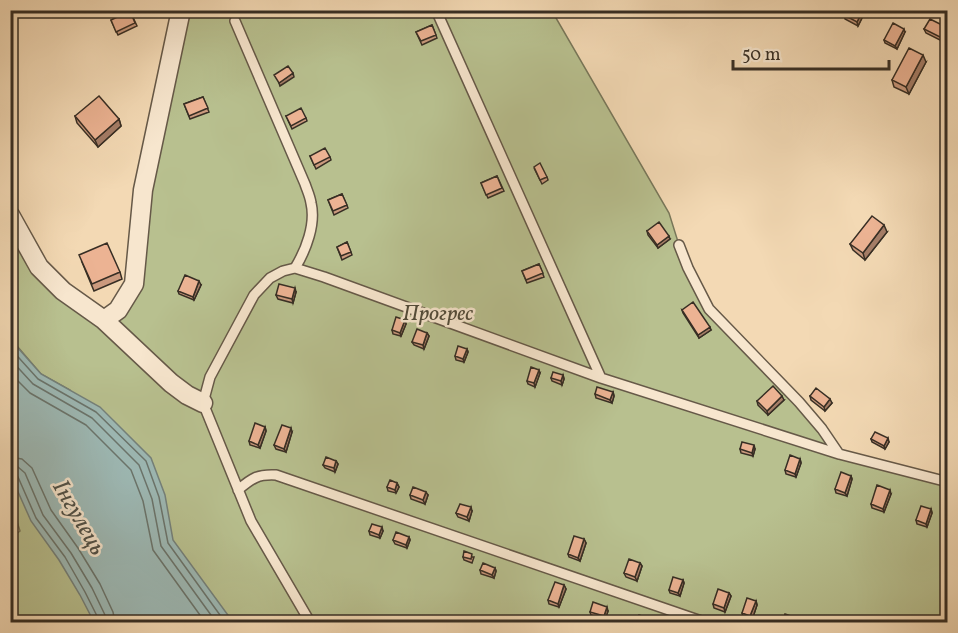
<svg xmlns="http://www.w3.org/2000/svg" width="958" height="633" font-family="Vollkorn,serif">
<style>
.green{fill:#b8c08f;stroke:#78775a;stroke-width:1.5}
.water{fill:#9db9b5;stroke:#74817b;stroke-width:1.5}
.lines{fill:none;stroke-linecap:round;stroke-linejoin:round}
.shore{stroke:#6a746c;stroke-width:1.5}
.service-casing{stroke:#665948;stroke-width:12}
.minor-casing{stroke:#665948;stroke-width:21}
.service{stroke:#f7e6ce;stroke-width:9}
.minor{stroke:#f7e6ce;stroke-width:18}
.wall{fill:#cb9a7e;stroke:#372e24;stroke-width:1.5}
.shaded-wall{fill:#a57d67;stroke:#372e24;stroke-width:1.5}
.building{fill:#ecb393;stroke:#372e24;stroke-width:1.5}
.labels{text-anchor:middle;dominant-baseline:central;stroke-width:5;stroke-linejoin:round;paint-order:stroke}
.park-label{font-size:22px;font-style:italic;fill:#514b39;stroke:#f7e6ce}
.water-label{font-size:24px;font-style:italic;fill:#505148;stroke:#f7e6ce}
</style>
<rect width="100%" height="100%" fill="#f3d9b4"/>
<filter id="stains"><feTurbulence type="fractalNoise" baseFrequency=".00333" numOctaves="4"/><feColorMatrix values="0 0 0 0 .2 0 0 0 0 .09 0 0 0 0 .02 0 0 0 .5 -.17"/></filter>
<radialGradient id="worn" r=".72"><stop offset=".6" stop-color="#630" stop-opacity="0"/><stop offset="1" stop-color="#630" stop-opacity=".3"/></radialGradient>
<path class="green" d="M181,11H552L669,213L679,245L709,309L799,402L839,454L947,482V622H179L70,390L41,374L11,339L10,215L39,267L104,320L134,284Z
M11,462L108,622H11L10,530L15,535L20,531L15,515L11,509Z"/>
<path class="water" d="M10,339L41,374L100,407L151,458L165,495L173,540L233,622H94L80,595L59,560L31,521L11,476Z"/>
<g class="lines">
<path class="shore" d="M10,348L38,379L96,412L146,461L159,497L168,543L225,622
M10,359L33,384L92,418L139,465L152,499L161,546L216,622
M10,373L30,393L86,425L131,470L143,501L153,550L205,622
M10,457L22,459L32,468L51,510L78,548L100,584L113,612L115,622
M10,466L18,467L25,473L43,515L71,553L92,588L105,615L106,622
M10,473L15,474L18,477L36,518L65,557L85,592L98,618L99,622"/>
<g class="service-casing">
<path id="service" d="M436,10L601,378
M235,21L305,184C307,190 310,196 311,203C316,224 306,250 295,268
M679,245L688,268L709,309L799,402L822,429L839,454
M238,490C252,478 258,474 276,475L704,622
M310,622L251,521L203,403L210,377L254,295L270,278L283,271L295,268L324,277L601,378L839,454L948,482"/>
</g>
<g class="minor-casing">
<path id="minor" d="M10,215L39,267L63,291L104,320L171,383L187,395L203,403
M104,320L118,310L134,284L143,190L181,10"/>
</g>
<use href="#service" class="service"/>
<use href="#minor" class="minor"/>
</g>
<path class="wall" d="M866,10L858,26L845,19L844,15Z
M130,11L137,26L118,35L111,20Z
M432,25L437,38L422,45L416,32Z
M948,28V44L926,33L924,29Z
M905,32L897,49L885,43L884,40Z
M926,62L909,94L894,87L892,80Z
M203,97L209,112L190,119L184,104Z
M75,116L119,119L121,126L98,147L77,123Z
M286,116L306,118L307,121L292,129Z
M310,156L330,157L331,160L316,169Z
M535,170L547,177L548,180L542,184Z
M497,176L504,191L488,198L481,183Z
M342,194L348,208L334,215L328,200Z
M647,231L670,239L658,248L648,235Z
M887,232L865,260L853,250L850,244Z
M347,242L352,255L342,260L337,247Z
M82,262L120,272L122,279L94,291Z
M539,264L544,277L527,283L522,271Z
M201,285L194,300L179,294L178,291Z
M296,292L293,303L278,299L276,295Z
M682,310L711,330L699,338L683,313Z
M405,320L406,324L401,336L393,334L392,330Z
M427,333L429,336L424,349L414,345L412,342Z
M467,349L468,352L464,362L456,360L455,356Z
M540,373L535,387L528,384L527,381Z
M563,375L564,379L562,385L552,381L551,378Z
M613,392L614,396L612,403L596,398L595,394Z
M810,396L832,403L825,411L811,400Z
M784,400L768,415L758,405L757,401Z
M265,427L266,431L260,448L250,445L249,441Z
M292,432L286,452L276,449L274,445Z
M871,439L889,442L885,449L872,442Z
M740,449H755L753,456L741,453Z
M800,459L801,463L796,477L786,474L785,470Z
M336,461L338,464L335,472L325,468L323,465Z
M851,476L852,479L847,496L836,493L835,489Z
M397,483L399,487L396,493L388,491L387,487Z
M891,494L884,512L872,508L871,504Z
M410,495H428L425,504L411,499Z
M931,509L932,513L927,527L917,524L916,520Z
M472,511L469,521L458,517L456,513Z
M369,531H383L380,538L370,535Z
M409,537L410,540L407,548L395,544L393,540Z
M584,539L586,543L580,561L569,557L568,554Z
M463,557H474L472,563L464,560Z
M640,563L642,566L637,581L626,577L624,573Z
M495,568L496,571L494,578L481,574L480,570Z
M683,580L684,583L680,596L670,593L669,590Z
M564,585L566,589L559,607L549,604L548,600Z
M729,593L731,596L725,612L714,608L713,604Z
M756,601L757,605L752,620L743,617L742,613Z
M608,611L605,620L591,615L590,612Z"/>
<path class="shaded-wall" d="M863,10H866L858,26L857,22Z
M904,29L905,32L897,49L895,46Z
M923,55L926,62L909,94L906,87Z
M293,73L294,77L280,86L279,83Z
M119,119L121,126L98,147L95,140Z
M884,225L887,232L865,260L863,253Z
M669,236L670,239L658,248L657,245Z
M199,281L201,285L194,300L193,297Z
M295,288L296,292L293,303L292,299Z
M405,320L406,324L401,336L400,333Z
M710,327L711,330L699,338L698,335Z
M427,333L429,336L424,349L423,345Z
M467,349L468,352L464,362L463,359Z
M539,370L540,373L535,387L534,383Z
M563,375L564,379L562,385L561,381Z
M613,392L614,396L612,403L610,400Z
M782,396L784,400L768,415L767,411Z
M830,399L832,403L825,411L824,407Z
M265,427L266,431L260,448L258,445Z
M291,428L292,432L286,452L284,449Z
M888,438L889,442L885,449L884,446Z
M754,445L755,449L753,456L752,453Z
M800,459L801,463L796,477L795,474Z
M336,461L338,464L335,472L334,468Z
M851,476L852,479L847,496L845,493Z
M397,483L399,487L396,493L395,490Z
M890,490L891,494L884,512L883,509Z
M426,492L428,495L425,504L423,500Z
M471,507L472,511L469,521L467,517Z
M931,509L932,513L927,527L926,524Z
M382,527L383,531L380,538L379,535Z
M409,537L410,540L407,548L406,545Z
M584,539L586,543L580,561L578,558Z
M640,563L642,566L637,581L635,577Z
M495,568L496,571L494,578L492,575Z
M683,580L684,583L680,596L678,593Z
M564,585L566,589L559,607L558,604Z
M729,593L731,596L725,612L724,608Z
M756,601L757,605L752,620L750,616Z
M607,607L608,611L605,620L604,616Z"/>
<path class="building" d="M846,10H863L857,22L844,15Z
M130,11L135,23L116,32L111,20Z
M930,19L948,28V38L946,40L924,29Z
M893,23L904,29L895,46L884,40Z
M432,25L436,35L421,41L416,32Z
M909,48L923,55L906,87L892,80Z
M288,66L293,73L279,83L274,75Z
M99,96L119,119L95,140L75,116Z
M203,97L208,108L189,116L184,104Z
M301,108L306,118L291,126L286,116Z
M325,148L330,157L314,165L310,156Z
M540,163L547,177L540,180L534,167Z
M497,176L502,188L486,195L481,183Z
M342,194L347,205L333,211L328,200Z
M872,216L884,225L863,253L850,244Z
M659,222L669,236L657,245L647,231Z
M347,242L351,252L341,256L337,247Z
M107,243L120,272L92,284L79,255Z
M539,264L543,273L526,280L522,271Z
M185,275L199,281L193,297L178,291Z
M279,284L295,288L292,299L276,295Z
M693,302L710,327L698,335L682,310Z
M396,317L405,320L400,333L392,330Z
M417,329L427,333L423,345L412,342Z
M458,346L467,349L463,359L455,356Z
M531,367L539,370L534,383L527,381Z
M553,372L563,375L561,381L551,378Z
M773,386L782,396L767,411L757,401Z
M597,387L613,392L610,400L595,394Z
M816,388L830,399L824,407L810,396Z
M255,423L265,427L258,445L249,441Z
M282,425L291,428L284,449L274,445Z
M875,432L888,438L884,446L871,439Z
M742,442L754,445L752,453L740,449Z
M790,455L800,459L795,474L785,470Z
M326,457L336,461L334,468L323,465Z
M841,472L851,476L845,493L835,489Z
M390,480L397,483L395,490L387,487Z
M877,485L890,490L883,509L871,504Z
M413,487L426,492L423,500L410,495Z
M460,504L471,507L467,517L456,513Z
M921,506L931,509L926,524L916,520Z
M372,524L382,527L379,535L369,531Z
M396,532L409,537L406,545L393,540Z
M574,536L584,539L578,558L568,554Z
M464,551L472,554L471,559L463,557Z
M629,559L640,563L635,577L624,573Z
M483,563L495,568L492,575L480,570Z
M673,577L683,580L678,593L669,590Z
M555,582L564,585L558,604L548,600Z
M718,589L729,593L724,608L713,604Z
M747,598L756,601L750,616L742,613Z
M593,602L607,607L604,616L590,612Z
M785,614L794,617L792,622H782Z
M639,615L648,618L646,622H636Z"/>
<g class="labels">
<g class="park-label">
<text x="438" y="314">Прогрес</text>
</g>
<g class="water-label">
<text transform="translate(78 518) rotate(60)">Інгулець</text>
</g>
</g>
<rect width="958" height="633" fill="none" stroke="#f3d9b4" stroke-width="36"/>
<rect x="12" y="12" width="934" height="609" fill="none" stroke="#372e24" stroke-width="3"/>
<rect x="18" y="18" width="922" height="597" fill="none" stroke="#372e24" stroke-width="1.5"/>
<path d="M733 60v9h156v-9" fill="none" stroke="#372e24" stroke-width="3"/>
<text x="742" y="60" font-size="18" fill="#372e24" stroke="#f7e6ce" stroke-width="4.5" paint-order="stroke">50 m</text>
<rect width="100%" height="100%" filter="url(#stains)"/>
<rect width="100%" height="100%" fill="url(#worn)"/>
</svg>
